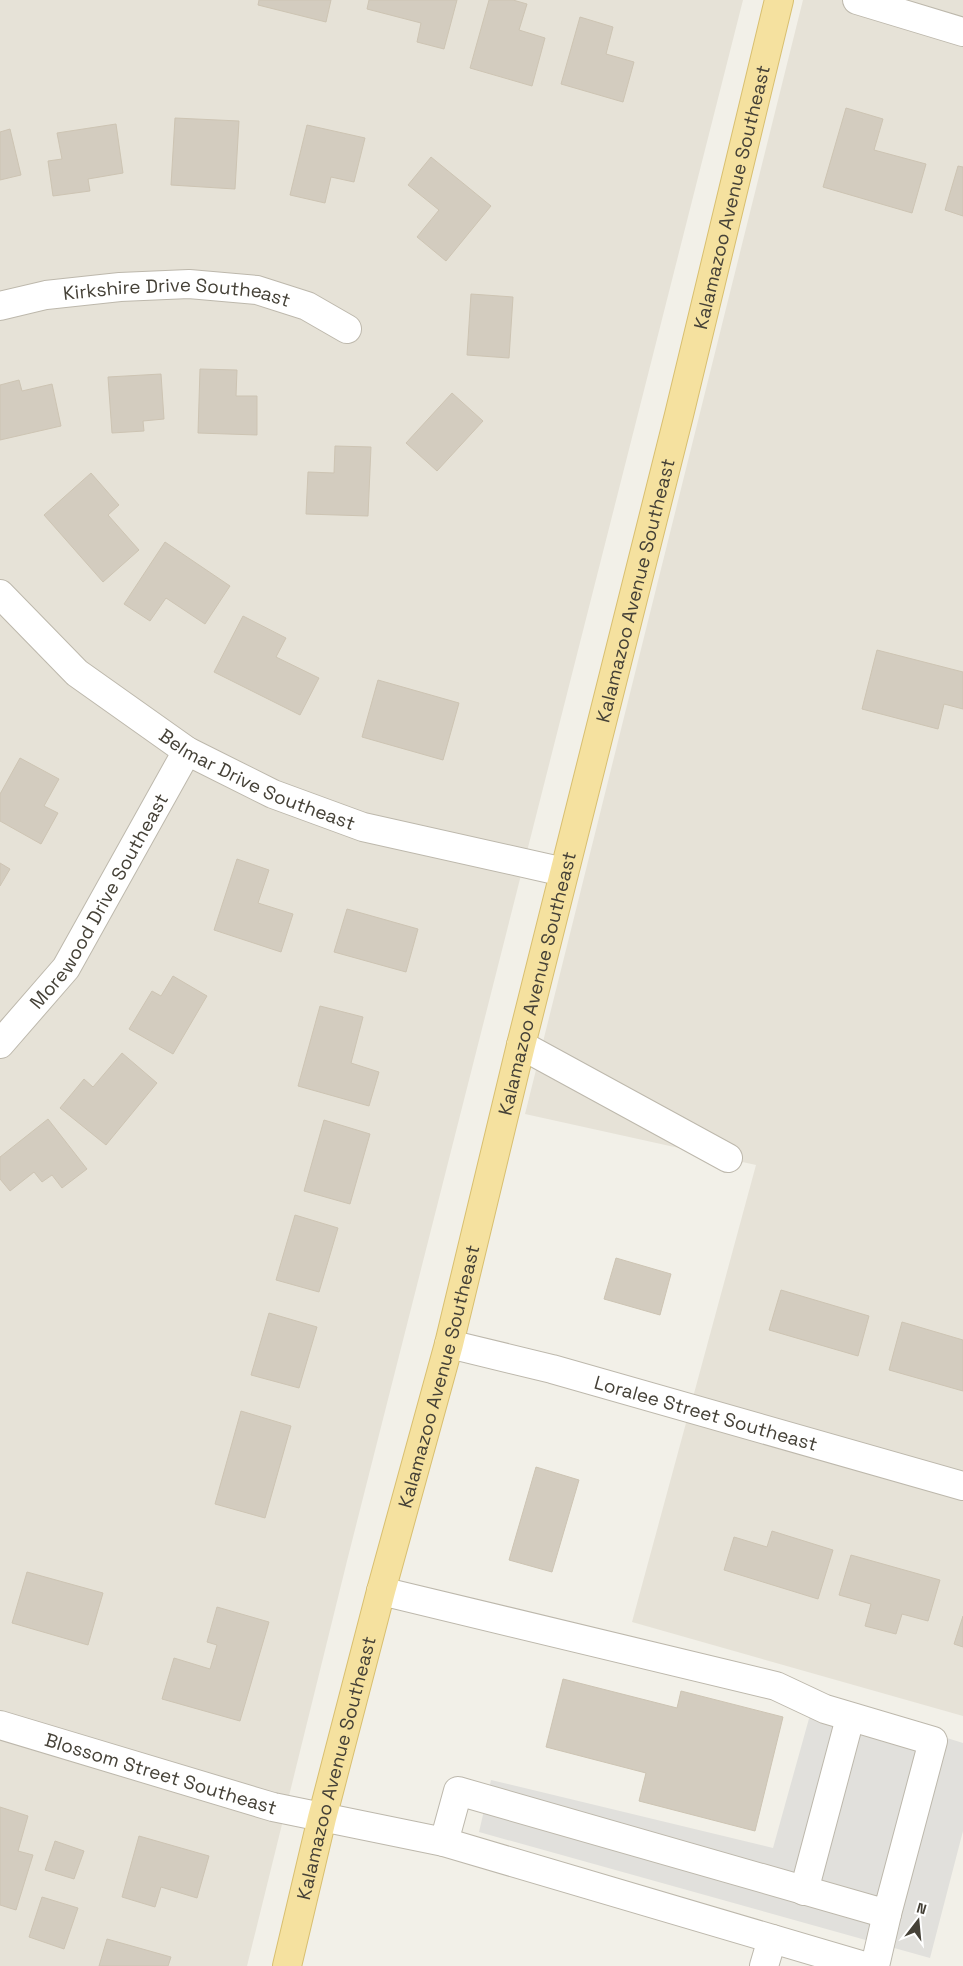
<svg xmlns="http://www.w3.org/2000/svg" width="963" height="1966" font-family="'Space Grotesk',sans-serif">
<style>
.residential{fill:#e6e2d7}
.parking{fill:#e1e0dc}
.building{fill:#d3ccbf;stroke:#cdc4b3}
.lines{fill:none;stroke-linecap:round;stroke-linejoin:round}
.minor-casing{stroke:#bdb8ac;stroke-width:30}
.major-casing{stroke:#d8bf70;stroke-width:30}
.minor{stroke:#fff;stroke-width:28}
.major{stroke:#f5e19f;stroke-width:28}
.labels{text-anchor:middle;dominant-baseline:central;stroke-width:4;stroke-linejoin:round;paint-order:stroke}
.street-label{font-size:19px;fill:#454137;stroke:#fff}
</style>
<rect width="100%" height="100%" fill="#f2f0e8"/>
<path class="residential" d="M0,0H743L347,1561L247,1966H0Z
M803,0H963V1716L632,1622L756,1165L525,1114Z"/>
<path class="parking" d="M815,1697L963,1743V1831L930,1958L479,1832L491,1780L773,1848Z"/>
<path class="building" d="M259,0H331L326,22L258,5Z
M369,0H457L444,49L417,42L421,23L367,9Z
M489,0H513L527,4L519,30L545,38L532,86L470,68Z
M580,17L613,27L606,54L634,62L623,102L561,84Z
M846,108L883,119L874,150L926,164L912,213L823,187Z
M175,118L239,121L235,189L171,185Z
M116,124L123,173L88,179L90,191L53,196L48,161L62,159L57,133Z
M307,125L365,138L354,182L331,177L325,203L290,195Z
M10,129L21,175L0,180V132Z
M431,157L491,206L446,261L417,237L439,210L408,185Z
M958,166L963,167V216L945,210Z
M471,294L513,297L509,358L467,355Z
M200,369L237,370L236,396H257V435L198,433Z
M161,374L164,419L143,421L144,431L112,433L108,377Z
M19,380L22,391L52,384L61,426L0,440V385Z
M452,393L483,421L437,471L406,443Z
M335,446L371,447L368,516L306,514L308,472L334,473Z
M91,473L119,505L108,515L139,550L103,582L44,515Z
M165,542L230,586L205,624L166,598L150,621L124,604Z
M243,616L286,638L276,657L319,678L300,715L214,672Z
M877,650L963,672V709L944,704L938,729L862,709Z
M378,680L459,703L443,760L362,737Z
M20,758L59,779L44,806L58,813L41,844L0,821V794Z
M237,859L269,870L258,903L293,914L281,952L214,930Z
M0,863L10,869L0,886Z
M347,909L418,929L406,972L334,952Z
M173,976L207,996L173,1054L129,1029L152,991L161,996Z
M320,1006L363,1017L351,1063L379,1072L369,1106L298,1086Z
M122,1053L157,1083L106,1145L60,1108L84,1079L93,1087Z
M48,1119L87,1169L62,1188L52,1175L42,1182L34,1172L10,1191L0,1179V1157Z
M324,1120L370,1134L350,1204L304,1191Z
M295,1215L338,1228L319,1292L276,1280Z
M616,1258L671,1274L660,1315L604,1299Z
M781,1290L869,1316L858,1356L769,1330Z
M269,1313L317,1327L299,1388L251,1375Z
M902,1322L963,1340V1391L889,1370Z
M241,1411L291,1426L265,1518L215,1504Z
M536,1467L579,1480L552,1572L509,1560Z
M772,1531L833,1550L818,1599L724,1570L734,1537L767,1547Z
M851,1555L940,1580L928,1621L902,1614L896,1634L865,1626L871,1604L839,1595Z
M27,1572L103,1593L88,1645L12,1623Z
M217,1607L269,1622L240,1721L162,1699L174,1658L210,1669L217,1645L207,1642Z
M963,1616V1647L954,1644Z
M563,1679L677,1708L681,1691L783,1717L755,1831L639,1801L646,1773L546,1747Z
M0,1807L28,1816L18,1851L33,1855L16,1910L0,1905Z
M139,1836L209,1856L197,1898L161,1887L155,1907L122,1897Z
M55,1841L84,1851L74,1879L45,1870Z
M42,1897L78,1908L64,1949L29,1937Z
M107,1939L171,1957L168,1966H99Z"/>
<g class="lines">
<g class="minor-casing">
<g id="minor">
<path d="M857,0L963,32"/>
<path id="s1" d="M0,306L46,295L120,287L189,284L257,290L307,306L347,329"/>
<path id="s2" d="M0,594L77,673L187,751L273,794L363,827L564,872"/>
<path id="s3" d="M0,1044L66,968L187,751"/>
<path d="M521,1045L728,1158"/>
<path id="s4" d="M449,1344L552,1369L963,1486"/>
<path id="s5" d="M0,1725L273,1807L444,1842L458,1791L887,1914L933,1741L825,1709L776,1686L381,1591"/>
<path d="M444,1842L864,1966"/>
<path d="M804,1891L850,1718"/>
<path d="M764,1966L772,1939"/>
<path d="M875,1966L887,1914"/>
</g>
</g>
<g class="major-casing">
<g id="major">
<path id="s6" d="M287,1966L322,1818L381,1591L449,1344L521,1045L679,415L779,0"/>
</g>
</g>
<use href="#minor" class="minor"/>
<use href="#major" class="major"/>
</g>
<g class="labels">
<g class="street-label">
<text stroke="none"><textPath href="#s6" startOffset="1824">Kalamazoo Avenue Southeast</textPath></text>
<text stroke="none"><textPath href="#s1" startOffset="179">Kirkshire Drive Southeast</textPath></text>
<text stroke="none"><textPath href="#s6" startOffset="1419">Kalamazoo Avenue Southeast</textPath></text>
<text stroke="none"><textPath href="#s2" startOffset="321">Belmar Drive Southeast</textPath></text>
<text stroke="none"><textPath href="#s3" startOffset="175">Morewood Drive Southeast</textPath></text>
<text stroke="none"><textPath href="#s6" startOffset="1014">Kalamazoo Avenue Southeast</textPath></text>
<text stroke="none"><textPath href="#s6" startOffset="609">Kalamazoo Avenue Southeast</textPath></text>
<text stroke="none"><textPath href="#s4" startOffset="266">Loralee Street Southeast</textPath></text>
<text stroke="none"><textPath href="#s6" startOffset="204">Kalamazoo Avenue Southeast</textPath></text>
<text stroke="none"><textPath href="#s5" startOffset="168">Blossom Street Southeast</textPath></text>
</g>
</g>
<g transform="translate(918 1921) rotate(16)" stroke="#ffffff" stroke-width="4" paint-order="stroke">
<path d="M0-4L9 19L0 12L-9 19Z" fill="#454137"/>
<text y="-8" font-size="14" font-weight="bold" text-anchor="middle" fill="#454137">N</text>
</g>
</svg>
